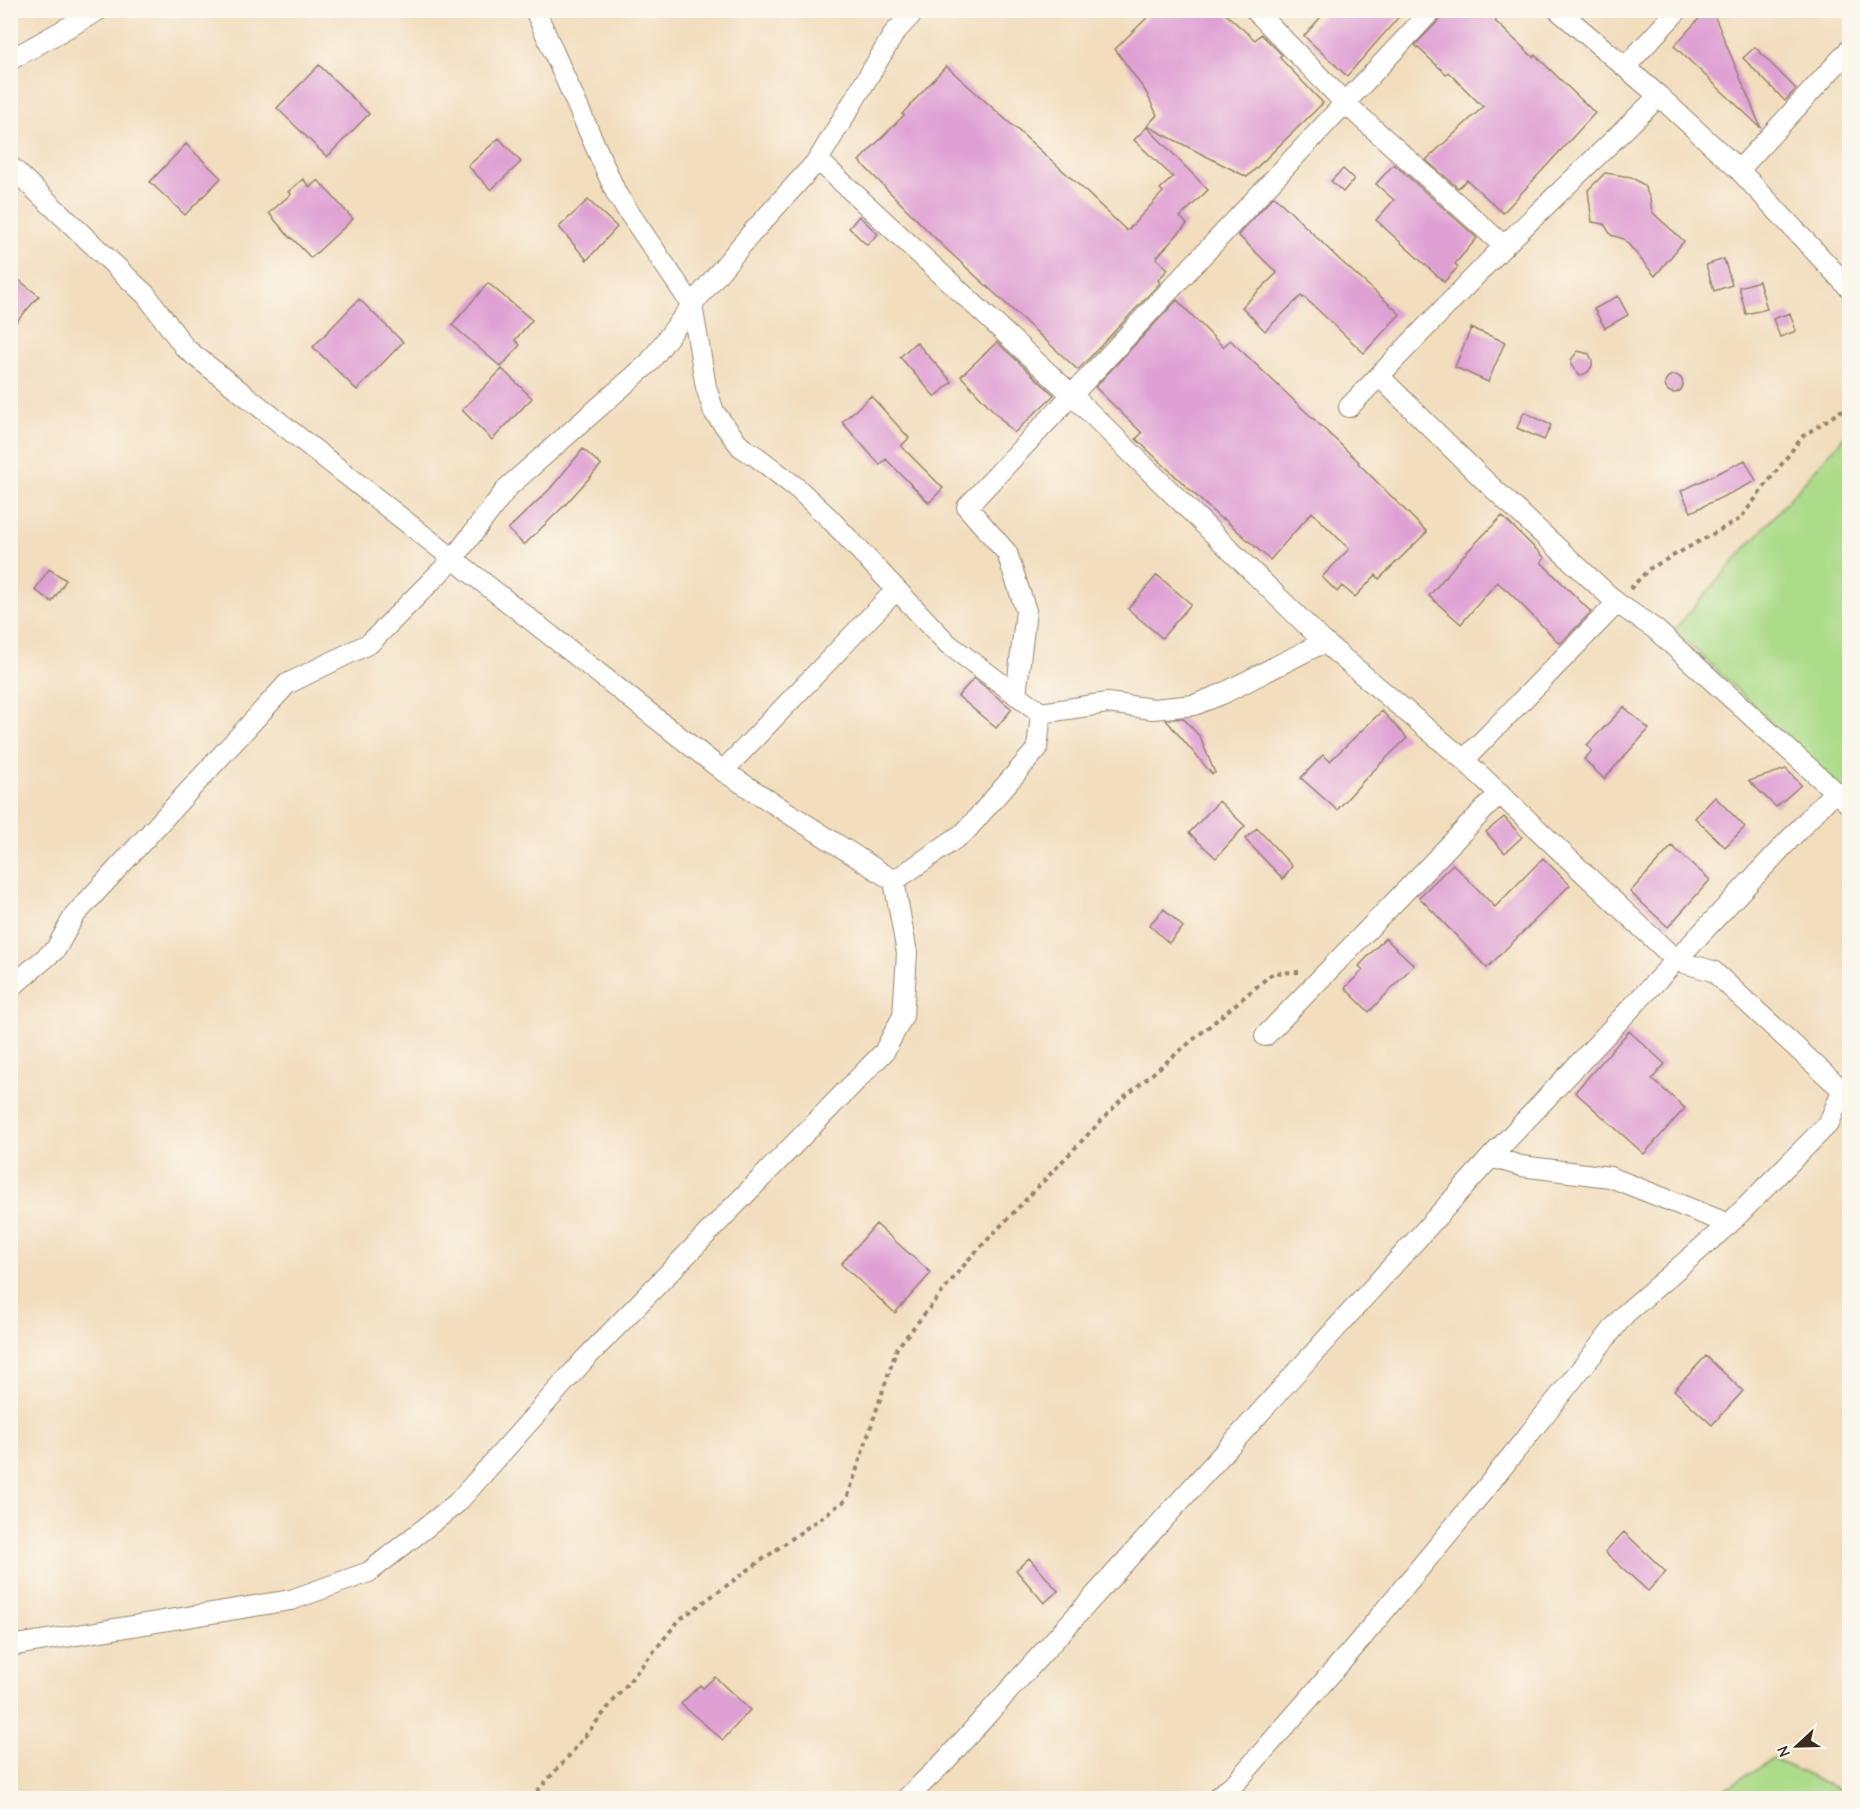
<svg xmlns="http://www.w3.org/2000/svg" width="1860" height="1809" font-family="'Comic Neue',sans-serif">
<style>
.green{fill:#acdb89;stroke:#748254;stroke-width:1.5}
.building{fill:#dfa1d4}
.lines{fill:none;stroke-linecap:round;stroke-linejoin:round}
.minor-casing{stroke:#96846e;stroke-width:22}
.path{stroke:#96846e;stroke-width:4;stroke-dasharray:4.5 4.5;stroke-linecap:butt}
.minor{stroke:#fff;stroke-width:20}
</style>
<rect width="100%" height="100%" fill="#fbf7ec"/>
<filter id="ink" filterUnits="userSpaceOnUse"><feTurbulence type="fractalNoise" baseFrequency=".0167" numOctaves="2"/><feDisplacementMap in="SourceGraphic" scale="12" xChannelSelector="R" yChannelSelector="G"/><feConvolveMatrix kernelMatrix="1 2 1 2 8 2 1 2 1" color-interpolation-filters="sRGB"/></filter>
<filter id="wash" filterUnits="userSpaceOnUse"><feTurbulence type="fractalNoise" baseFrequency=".008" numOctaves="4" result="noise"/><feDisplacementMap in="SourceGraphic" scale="24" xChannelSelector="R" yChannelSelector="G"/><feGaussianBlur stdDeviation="1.35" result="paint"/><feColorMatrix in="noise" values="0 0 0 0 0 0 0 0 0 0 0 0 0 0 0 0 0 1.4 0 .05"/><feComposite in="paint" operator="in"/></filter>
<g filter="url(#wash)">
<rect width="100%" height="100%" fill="#f2ddbd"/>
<path class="green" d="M1849,431V796L1674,630Z
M1773,1759L1849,1794V1798H1709Z"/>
<g id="blocks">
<path class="building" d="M1155,10H1221L1255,40L1261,34L1282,55L1279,57L1323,103L1247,177L1147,126L1157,115L1146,92L1115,49Z
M1327,10H1405L1347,76L1304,36Z
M1444,10H1491L1498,18L1495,21L1533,57L1535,55L1595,113L1503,213L1467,180L1458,188L1426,160L1483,107L1448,72L1446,74L1415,45L1441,18Z
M1707,10H1712L1761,128L1674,46Z
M1755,47L1796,89L1785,101L1743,58Z
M319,65L369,114L327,157L277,108Z
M946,66L1079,185L1127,231L1163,192L1160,189L1173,177L1134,140L1147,127L1208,190L1180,217L1187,224L1156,258L1168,269L1158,280L1160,283L1078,370L944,247L859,161L904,115L902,114Z
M499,138L521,162L491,190L468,166Z
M186,144L221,178L185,215L150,182Z
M1394,164L1477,238L1455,264L1458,267L1444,282L1376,220L1394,200L1376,184Z
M1343,169L1354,179L1343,192L1331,181Z
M1605,173L1631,177L1644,185L1650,199L1652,212L1684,241L1655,276L1624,239L1611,235L1604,224L1592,222L1588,190Z
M303,179L310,187L318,180L353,219L311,258L291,237L290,238L269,213L291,194L288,192Z
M1274,196L1342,262L1400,314L1364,353L1304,297L1303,298L1301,296L1265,331L1242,307L1277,273L1238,235Z
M588,200L617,227L587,260L559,227Z
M859,216L878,234L867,245L849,228Z
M1724,259L1732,285L1714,291L1706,265Z
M10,273L39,296L10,329Z
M1759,281L1767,309L1746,314L1739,287Z
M488,283L532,320L515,340L520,345L501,367L452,325Z
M1618,296L1628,315L1605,328L1594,309Z
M359,299L403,342L357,390L313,347Z
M1177,300L1223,347L1230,340L1359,462L1358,463L1427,532L1379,579L1376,575L1355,597L1342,586L1337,592L1322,577L1349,549L1312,512L1270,560L1223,518L1222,520L1136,439L1142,433L1095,387Z
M1790,313L1796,331L1780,337L1773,319Z
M1471,328L1505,342L1488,382L1455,367Z
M916,342L952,382L935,397L900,357Z
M997,342L1054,395L1014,433L961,376Z
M1578,351L1589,354L1592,360V366L1588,372L1580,376L1571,365V360Z
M502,369L532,398L492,440L462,410Z
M1665 384a9 9 0 1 1 18 0a9 9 0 1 1-18 0Z
M871,396L909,438L901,446L943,488L929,503L886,459L880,465L842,422Z
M1524,412L1551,425L1544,440L1517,428Z
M583,449L601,465L565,505L524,545L508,529L550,489Z
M1745,460L1756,481L1691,512L1681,491Z
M1502,516L1545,558L1541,562L1591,612L1560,644L1511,594L1497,582L1461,624L1429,596L1462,557Z
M49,569L66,580L52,602L35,590Z
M1157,575L1191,604L1162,638L1128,609Z
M974,678L1012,709L996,728L958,696Z
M1624,707L1649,729L1604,779L1584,759L1592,751L1587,745Z
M1382,711L1407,738L1366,778L1337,810L1301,778L1323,755L1330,761Z
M1183,718L1200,737L1215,773L1212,774L1166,720Z
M1786,769L1801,785L1776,807L1749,781Z
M1715,797L1745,827L1725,847L1695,818Z
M1219,801L1245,826L1216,858L1189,833Z
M1504,817L1522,837L1505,853L1486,832Z
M1257,828L1292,866L1283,879L1245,839Z
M1672,846L1710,880L1668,927L1630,892Z
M1543,858L1570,885L1487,968L1419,897L1453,864L1495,907Z
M1164,909L1183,927L1169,943L1149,925Z
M1385,938L1414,965L1369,1012L1345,988L1363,970L1359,966Z
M1629,1031L1665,1064L1652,1079L1685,1108L1644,1154L1575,1092Z
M876,1224L931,1273L895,1313L841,1264Z
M1706,1356L1743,1391L1712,1425L1674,1390Z
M1624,1532L1666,1572L1648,1591L1605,1552Z
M1029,1558L1058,1591L1044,1603L1016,1570Z
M715,1677L750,1710L723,1740L681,1704L700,1685L703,1688Z"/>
</g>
</g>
<g filter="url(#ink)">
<use href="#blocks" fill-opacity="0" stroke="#96846e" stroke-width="1.5"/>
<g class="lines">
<g class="minor-casing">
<path id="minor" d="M535,10L617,195L692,305L706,387L714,412L741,447L757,457L798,489L828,517L948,644L1041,713L1107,703L1153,709L1194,705L1222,694L1324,642
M1255,10L1346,104L1504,246
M1558,10L1659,96L1739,170L1850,289
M10,60L99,10
M1625,67L1678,10
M818,160L1072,395L1324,642L1464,760L1677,961L1713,971L1850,1097
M10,166L147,296L185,348L723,771L894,881L965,832L1037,749L1041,713
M1739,170L1850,49
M1379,376L1482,478L1617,603L1655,629L1850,805
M1349,407L1504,246L1659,96
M1016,695L1026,611L1007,553L967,507L1432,10
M1464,760L1617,603
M723,771L896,590
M10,988L56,949L74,916L287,684L370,643L454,558L508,487L649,363L692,305L750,235L818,160L895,32L916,10
M1265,1036L1500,793
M1491,1157L1521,1166L1610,1177L1729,1224
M10,1646L291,1600L369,1572L457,1503L585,1359L884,1052L903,1016L907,953L894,881
M907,1798L945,1761L1491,1157L1835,791
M1217,1798L1238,1780L1356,1645L1485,1489L1625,1314L1729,1224L1829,1123L1842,1091L1850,1084"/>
</g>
<path class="path" d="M1630,589L1649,569L1740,519L1803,436L1850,405
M531,1798L568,1757L680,1619L847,1499L897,1348L969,1259L1121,1100L1273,973L1299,972"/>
<use href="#minor" class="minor"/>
</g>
</g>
<rect width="1860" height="1809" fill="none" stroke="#fbf7ec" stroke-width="36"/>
<g transform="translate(1797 1746) rotate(248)" stroke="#fbf7ec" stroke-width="4.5" paint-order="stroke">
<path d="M0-4.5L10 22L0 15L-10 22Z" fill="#3b2a1e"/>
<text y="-9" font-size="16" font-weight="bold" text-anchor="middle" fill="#3b2a1e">N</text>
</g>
</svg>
